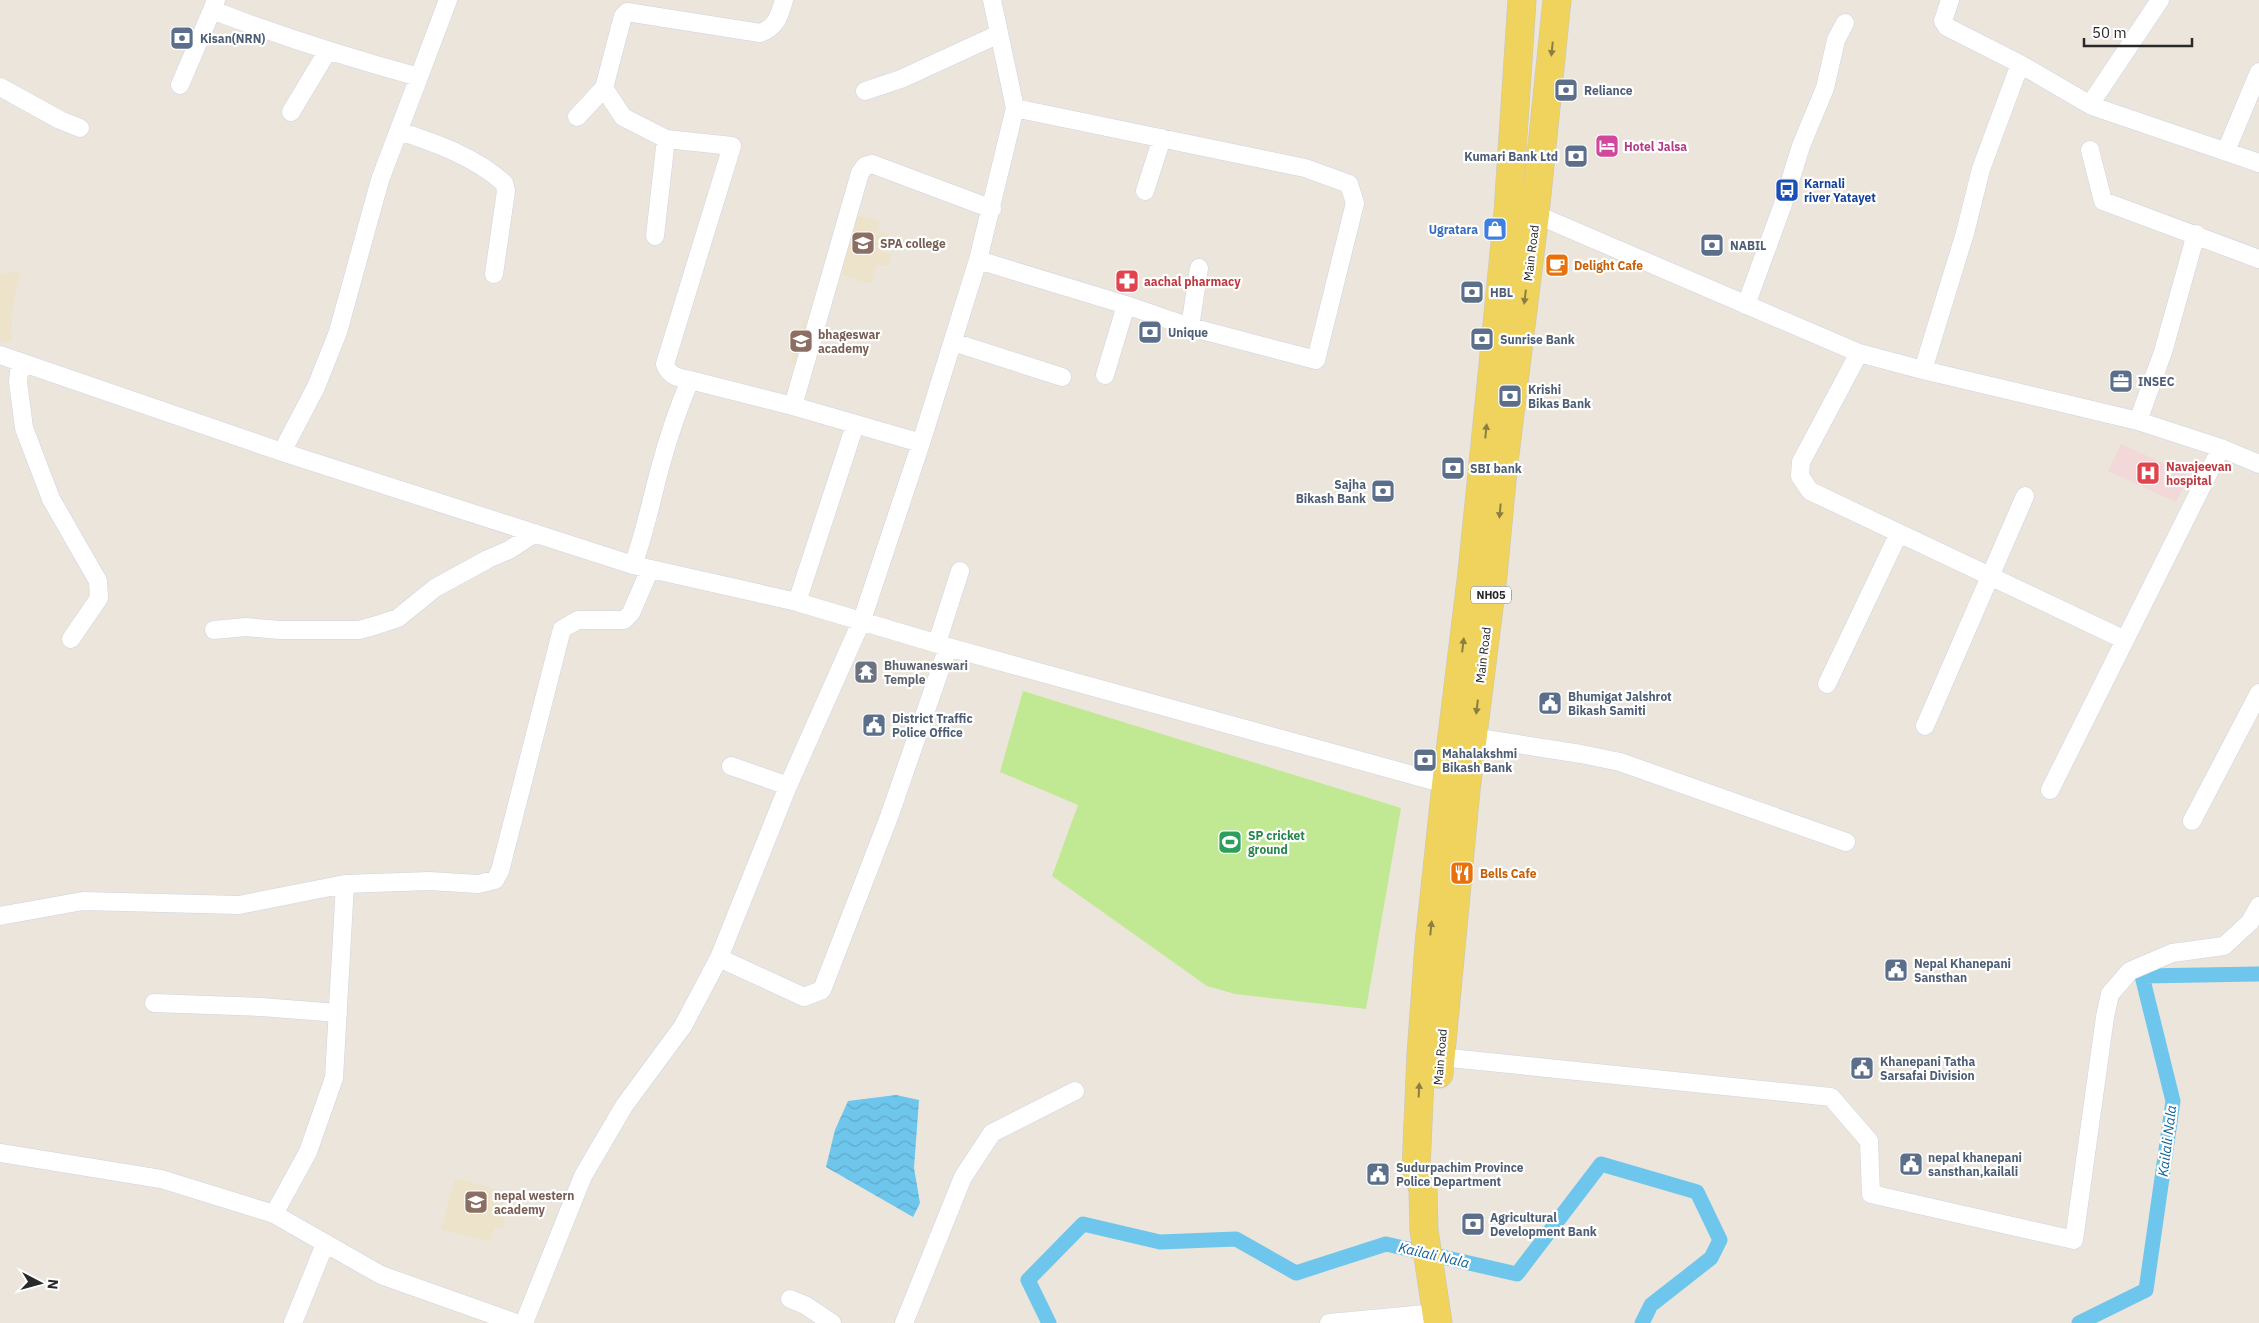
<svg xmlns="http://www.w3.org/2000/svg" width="2259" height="1323" font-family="'IBM Plex Sans',sans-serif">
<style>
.education{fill:#ede3ca}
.medical{fill:#f2d8d8}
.pitch{fill:#c1e993}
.water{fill:url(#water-waves)}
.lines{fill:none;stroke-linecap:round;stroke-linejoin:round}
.canal{stroke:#6ec6ed;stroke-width:15}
.minor-casing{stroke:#d0d3e2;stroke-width:19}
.primary-casing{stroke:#c7c7c7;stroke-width:29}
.minor{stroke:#fff;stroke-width:18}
.primary{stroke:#efd35c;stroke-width:28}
.oneway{fill:#8c7e42}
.labels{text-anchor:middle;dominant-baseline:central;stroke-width:4.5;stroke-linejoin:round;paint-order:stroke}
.shield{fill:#fff;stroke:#696969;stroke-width:1}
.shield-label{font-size:11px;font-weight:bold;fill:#292929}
.service-label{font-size:12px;font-weight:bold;fill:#4e5e75;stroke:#fff;text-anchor:start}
.hotel-label{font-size:12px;font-weight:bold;fill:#b23c85;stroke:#fff;text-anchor:start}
.transit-label{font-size:12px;font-weight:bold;fill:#164399;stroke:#fff;text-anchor:start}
.shop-label{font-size:12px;font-weight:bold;fill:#366cbe;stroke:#fff;text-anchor:end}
.education-label{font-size:12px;font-weight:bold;fill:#785e54;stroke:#fff;text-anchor:start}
.street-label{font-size:12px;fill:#292929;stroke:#fff}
.food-label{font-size:12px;font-weight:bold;fill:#c56008;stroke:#fff;text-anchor:start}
.health-label{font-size:12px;font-weight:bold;fill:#be3a42;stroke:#fff;text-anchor:start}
.worship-label{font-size:12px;font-weight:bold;fill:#5b616d;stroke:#fff;text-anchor:start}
.leisure-label{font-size:12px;font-weight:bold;fill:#27864d;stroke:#fff;text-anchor:start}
.water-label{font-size:14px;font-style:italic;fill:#0e6398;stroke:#fff}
</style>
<defs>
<pattern id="water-waves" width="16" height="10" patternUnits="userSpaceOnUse" patternTransform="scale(1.25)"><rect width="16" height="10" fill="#6ec6ed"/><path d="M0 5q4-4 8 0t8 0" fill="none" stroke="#5faacb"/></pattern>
</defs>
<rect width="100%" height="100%" fill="#ebe5db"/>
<path class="education" d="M850,214L879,221L877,230L888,235L883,252L892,255L888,266L877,265L871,284L833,272Z
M21,271L13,302L11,342L0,341V275Z
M803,320L813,321L798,367L790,362Z
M455,1178L506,1192L500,1212L506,1214L503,1228L495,1226L491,1242L441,1229Z"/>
<path class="medical" d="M2121,444L2189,475L2176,502L2108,471Z"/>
<path class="pitch" d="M1023,691L1401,808L1366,1009L1235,994L1207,986L1052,876L1078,805L1000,772Z"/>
<path class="water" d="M896,1095L919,1100L914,1168L920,1203L913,1217L826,1167L835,1130L848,1101Z"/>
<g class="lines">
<path class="canal" d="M1049,1323L1028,1280L1083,1224L1160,1242L1236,1239L1296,1273L1386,1244L1517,1274L1601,1164L1697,1192L1720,1240L1711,1258L1651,1305L1642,1323
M2079,1323L2146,1290L2173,1101L2142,976L2259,974"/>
<g class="minor-casing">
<path id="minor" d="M216,0L212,10C280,36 349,58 419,77
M1950,0L1943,21L1947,27L2020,64L2092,106
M2160,0L2095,97L2092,106L2259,163
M180,85L212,10
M0,87L60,120L80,128
M604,88L623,117L666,139L732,146L665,364C669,376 678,378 690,380
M865,91L901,79L999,34
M291,112L327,52
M577,117L604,88L623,16L627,12L760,33C777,27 779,16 784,0
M399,131C436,143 475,157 504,183L506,191L494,274
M2090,150L2103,201L2259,259
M2226,151L2259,72
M1145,191L1162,138
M1526,214H1535L1859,353L1923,370L2138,421L2221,448L2259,464
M655,236L666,139
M978,260L1126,305L1190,327L1316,360L1355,203L1349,184L1305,168L1015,108
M1746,305L1782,207L1801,146L1825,88L1836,40L1845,23
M1190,327L1199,268
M953,342L1062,377
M1859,353L1801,462L1800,476L1810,491L2125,640
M0,355L282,452L633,565L797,602L948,647L1456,787
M20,362L18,382L24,428L51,499L98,581L99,598L71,639
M1923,370L1965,233L1981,169L2020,64
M1105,375L1126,305
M793,406L860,173L865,166L872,164L992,209
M2138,421L2163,352L2196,234
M282,452L316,387L338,332L380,180L448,0
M633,565C645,533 651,501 660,468C668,438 678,409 690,380L793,406L921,443
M797,602L855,425
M214,630L246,627L280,630H359L377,625L398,618L435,588L488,559L509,550L535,533
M937,643L960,571
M1827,684L1899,533
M1925,726L2025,496
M1473,737L1581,754L1620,762L1846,842
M731,766L788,786
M2050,790L2221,448
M2192,821L2259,693
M0,916L83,901L239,905L345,884L429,881L478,884L495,880L500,871L562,629L578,620H624L631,613L650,569
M719,958L804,997L822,990L889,817L948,647
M154,1003L261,1007L338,1013
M1440,1057L1831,1097L1869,1141L1871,1194L2074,1240L2105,1017L2110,994L2130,971L2172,953L2224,946L2250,922L2259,906
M0,1153L161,1179L274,1214L381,1275L516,1323
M274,1214L308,1152L334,1078L345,884
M790,1299L805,1305L832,1323
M293,1323L325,1244
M524,1323L583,1176L624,1106L683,1026L719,958L788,786L862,620L921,443L978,260L1015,108L992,0
M904,1323L963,1177L992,1133L1075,1091
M1329,1323L1436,1313"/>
</g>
<g class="primary-casing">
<path id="primary" d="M1439,1074L1466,790L1493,576L1503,470L1535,214L1557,0
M1438,1323L1424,1230L1423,1190L1416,1169L1421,1055L1429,944L1446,785L1472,572L1493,365L1508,212L1522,0"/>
</g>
<use href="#minor" class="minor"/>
<use href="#primary" class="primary"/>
</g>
<defs><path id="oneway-solid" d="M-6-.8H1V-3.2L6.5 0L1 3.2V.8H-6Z" transform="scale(1.25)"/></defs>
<g class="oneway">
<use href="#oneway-solid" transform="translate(1552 49) rotate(96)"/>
<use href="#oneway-solid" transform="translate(1525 297) rotate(97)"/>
<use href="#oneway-solid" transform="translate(1486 431) rotate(-84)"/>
<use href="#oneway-solid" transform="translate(1500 511) rotate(95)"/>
<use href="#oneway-solid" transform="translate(1463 645) rotate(-83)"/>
<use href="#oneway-solid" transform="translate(1477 707) rotate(97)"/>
<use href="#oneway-solid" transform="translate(1431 928) rotate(-84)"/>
<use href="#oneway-solid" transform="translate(1419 1090) rotate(-87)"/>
</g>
<defs>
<g id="bank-square" transform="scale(1.25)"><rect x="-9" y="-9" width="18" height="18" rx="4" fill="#5c6f8a" stroke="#fff"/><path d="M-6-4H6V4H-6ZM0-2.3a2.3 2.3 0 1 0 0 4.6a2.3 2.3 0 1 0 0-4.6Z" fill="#fff"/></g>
<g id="hotel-square" transform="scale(1.25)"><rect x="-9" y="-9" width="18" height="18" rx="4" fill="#d1479c" stroke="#fff"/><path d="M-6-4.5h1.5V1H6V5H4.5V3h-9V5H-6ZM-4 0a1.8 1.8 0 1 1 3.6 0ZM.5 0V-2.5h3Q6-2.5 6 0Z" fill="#fff"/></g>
<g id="bus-square" transform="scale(1.25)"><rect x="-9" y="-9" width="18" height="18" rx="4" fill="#1a4fb4" stroke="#fff"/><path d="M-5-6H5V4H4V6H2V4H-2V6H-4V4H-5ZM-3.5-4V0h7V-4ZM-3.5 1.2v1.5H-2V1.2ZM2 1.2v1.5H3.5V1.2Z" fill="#fff"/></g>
<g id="shop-square" transform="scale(1.25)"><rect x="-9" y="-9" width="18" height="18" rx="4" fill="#3f7fe0" stroke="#fff"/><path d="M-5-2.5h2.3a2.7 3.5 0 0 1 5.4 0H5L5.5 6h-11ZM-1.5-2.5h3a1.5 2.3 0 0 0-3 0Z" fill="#fff"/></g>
<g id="university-square" transform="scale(1.25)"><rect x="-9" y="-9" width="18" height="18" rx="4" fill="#8d6e63" stroke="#fff"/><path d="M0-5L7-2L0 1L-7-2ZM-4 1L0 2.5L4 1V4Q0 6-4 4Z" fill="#fff"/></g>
<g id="cafe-square" transform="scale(1.25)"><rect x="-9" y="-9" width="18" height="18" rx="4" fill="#e8710a" stroke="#fff"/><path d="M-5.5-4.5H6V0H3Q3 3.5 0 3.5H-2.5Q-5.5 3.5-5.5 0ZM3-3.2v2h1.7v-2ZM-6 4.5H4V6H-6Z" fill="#fff"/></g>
<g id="pharmacy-square" transform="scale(1.25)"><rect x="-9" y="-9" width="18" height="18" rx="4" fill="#e0444e" stroke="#fff"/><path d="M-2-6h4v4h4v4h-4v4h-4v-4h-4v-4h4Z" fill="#fff"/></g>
<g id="office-square" transform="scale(1.25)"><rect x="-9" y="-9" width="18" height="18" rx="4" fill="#5c6f8a" stroke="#fff"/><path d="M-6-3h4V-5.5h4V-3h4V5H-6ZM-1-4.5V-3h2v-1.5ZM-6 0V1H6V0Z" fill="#fff"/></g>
<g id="hospital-square" transform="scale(1.25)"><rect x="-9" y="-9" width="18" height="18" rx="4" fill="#e0444e" stroke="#fff"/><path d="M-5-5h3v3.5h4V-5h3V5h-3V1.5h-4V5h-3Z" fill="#fff"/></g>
<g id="temple-square" transform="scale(1.25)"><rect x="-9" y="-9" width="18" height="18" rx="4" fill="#6b7280" stroke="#fff"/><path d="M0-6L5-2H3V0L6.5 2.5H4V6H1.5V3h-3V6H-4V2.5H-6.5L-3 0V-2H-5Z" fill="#fff"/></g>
<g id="civic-square" transform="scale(1.25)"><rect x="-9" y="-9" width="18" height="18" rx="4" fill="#5c6f8a" stroke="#fff"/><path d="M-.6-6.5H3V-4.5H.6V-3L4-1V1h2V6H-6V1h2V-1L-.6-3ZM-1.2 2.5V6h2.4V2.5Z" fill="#fff"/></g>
<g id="stadium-square" transform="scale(1.25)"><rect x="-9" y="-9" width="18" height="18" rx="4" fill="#2e9e5b" stroke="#fff"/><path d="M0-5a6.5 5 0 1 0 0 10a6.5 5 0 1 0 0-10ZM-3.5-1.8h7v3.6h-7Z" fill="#fff"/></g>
<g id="restaurant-square" transform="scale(1.25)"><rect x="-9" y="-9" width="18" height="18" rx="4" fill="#e8710a" stroke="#fff"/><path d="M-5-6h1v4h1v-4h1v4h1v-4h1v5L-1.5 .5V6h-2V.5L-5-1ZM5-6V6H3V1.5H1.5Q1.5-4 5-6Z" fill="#fff"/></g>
</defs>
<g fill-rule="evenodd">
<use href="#bank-square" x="182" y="38"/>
<use href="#bank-square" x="1566" y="90"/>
<use href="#hotel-square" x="1607" y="146"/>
<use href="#bank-square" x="1576" y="156"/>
<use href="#bus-square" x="1787" y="190"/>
<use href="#shop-square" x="1495" y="229"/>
<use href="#university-square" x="863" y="243"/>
<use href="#bank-square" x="1712" y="245"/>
<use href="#cafe-square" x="1557" y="265"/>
<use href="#pharmacy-square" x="1127" y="281"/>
<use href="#bank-square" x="1472" y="292"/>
<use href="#bank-square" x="1150" y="332"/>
<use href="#bank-square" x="1482" y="339"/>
<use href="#university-square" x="801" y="341"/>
<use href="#office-square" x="2121" y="381"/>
<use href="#bank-square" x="1510" y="396"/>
<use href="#bank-square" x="1453" y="468"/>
<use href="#hospital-square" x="2148" y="473"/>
<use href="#bank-square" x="1383" y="491"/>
<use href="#temple-square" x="866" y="672"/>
<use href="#civic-square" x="1550" y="703"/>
<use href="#civic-square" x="874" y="725"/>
<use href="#bank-square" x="1425" y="760"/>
<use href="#stadium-square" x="1230" y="842"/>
<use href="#restaurant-square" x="1462" y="873"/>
<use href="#civic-square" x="1896" y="970"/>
<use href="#civic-square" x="1862" y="1068"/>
<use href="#civic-square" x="1911" y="1164"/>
<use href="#civic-square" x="1378" y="1174"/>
<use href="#university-square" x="476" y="1202"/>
<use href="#bank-square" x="1473" y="1224"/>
</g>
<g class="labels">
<rect class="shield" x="1471" y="586.5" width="40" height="17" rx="4"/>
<g class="shield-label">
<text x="1491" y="595">NH05</text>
</g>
<g class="service-label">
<text x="200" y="38">Kisan(NRN)</text>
<text x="1584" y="90">Reliance</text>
<text x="1558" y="156" text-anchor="end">Kumari Bank Ltd</text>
<text x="1730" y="245">NABIL</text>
<text x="1490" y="292">HBL</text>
<text x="1168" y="332">Unique</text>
<text x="1500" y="339">Sunrise Bank</text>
<text x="2138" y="381">INSEC</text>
<text x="1528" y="389">Krishi<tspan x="1528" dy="14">Bikas Bank</tspan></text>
<text x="1470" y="468">SBI bank</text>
<text x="1366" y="484" text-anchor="end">Sajha<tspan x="1366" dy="14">Bikash Bank</tspan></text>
<text x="1568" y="696">Bhumigat Jalshrot<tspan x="1568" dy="14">Bikash Samiti</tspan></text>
<text x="892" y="718">District Traffic<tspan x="892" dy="14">Police Office</tspan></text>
<text x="1442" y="753">Mahalakshmi<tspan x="1442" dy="14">Bikash Bank</tspan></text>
<text x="1914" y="963">Nepal Khanepani<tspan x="1914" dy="14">Sansthan</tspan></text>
<text x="1880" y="1061">Khanepani Tatha<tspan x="1880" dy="14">Sarsafai Division</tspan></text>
<text x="1928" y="1157">nepal khanepani<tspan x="1928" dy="14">sansthan,kailali</tspan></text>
<text x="1396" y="1167">Sudurpachim Province<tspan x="1396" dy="14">Police Department</tspan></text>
<text x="1490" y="1217">Agricultural<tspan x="1490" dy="14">Development Bank</tspan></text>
</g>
<g class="hotel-label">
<text x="1624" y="146">Hotel Jalsa</text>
</g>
<g class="transit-label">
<text x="1804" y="183">Karnali<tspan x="1804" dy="14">river Yatayet</tspan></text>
</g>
<g class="shop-label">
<text x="1478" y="229">Ugratara</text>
</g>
<g class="education-label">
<text x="880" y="243">SPA college</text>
<text x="818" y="334">bhageswar<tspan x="818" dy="14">academy</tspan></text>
<text x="494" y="1195">nepal western<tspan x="494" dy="14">academy</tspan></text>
</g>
<g class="street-label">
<text transform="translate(1531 253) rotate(-83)">Main Road</text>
<text transform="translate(1483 655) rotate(-83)">Main Road</text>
<text transform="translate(1440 1057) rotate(-85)">Main Road</text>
</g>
<g class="food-label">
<text x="1574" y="265">Delight Cafe</text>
<text x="1480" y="873">Bells Cafe</text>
</g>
<g class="health-label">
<text x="1144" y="281">aachal pharmacy</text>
<text x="2166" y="466">Navajeevan<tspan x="2166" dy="14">hospital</tspan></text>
</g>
<g class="worship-label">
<text x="884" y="665">Bhuwaneswari<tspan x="884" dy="14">Temple</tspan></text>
</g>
<g class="leisure-label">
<text x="1248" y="835">SP cricket<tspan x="1248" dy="14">ground</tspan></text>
</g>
<g class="water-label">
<text transform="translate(2167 1141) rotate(-83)">Kailali Nala</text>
<text transform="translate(1434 1255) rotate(13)">Kailali Nala</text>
</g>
</g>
<g transform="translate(40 1283) rotate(96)" stroke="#ffffff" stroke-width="4" paint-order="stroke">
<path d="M0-4L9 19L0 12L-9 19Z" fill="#292929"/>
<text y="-8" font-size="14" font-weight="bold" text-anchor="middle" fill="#292929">N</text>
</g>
<path d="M2084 38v8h108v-8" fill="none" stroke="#292929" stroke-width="2.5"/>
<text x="2092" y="38" font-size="15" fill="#292929" stroke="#ffffff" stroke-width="4" paint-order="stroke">50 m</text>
</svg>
